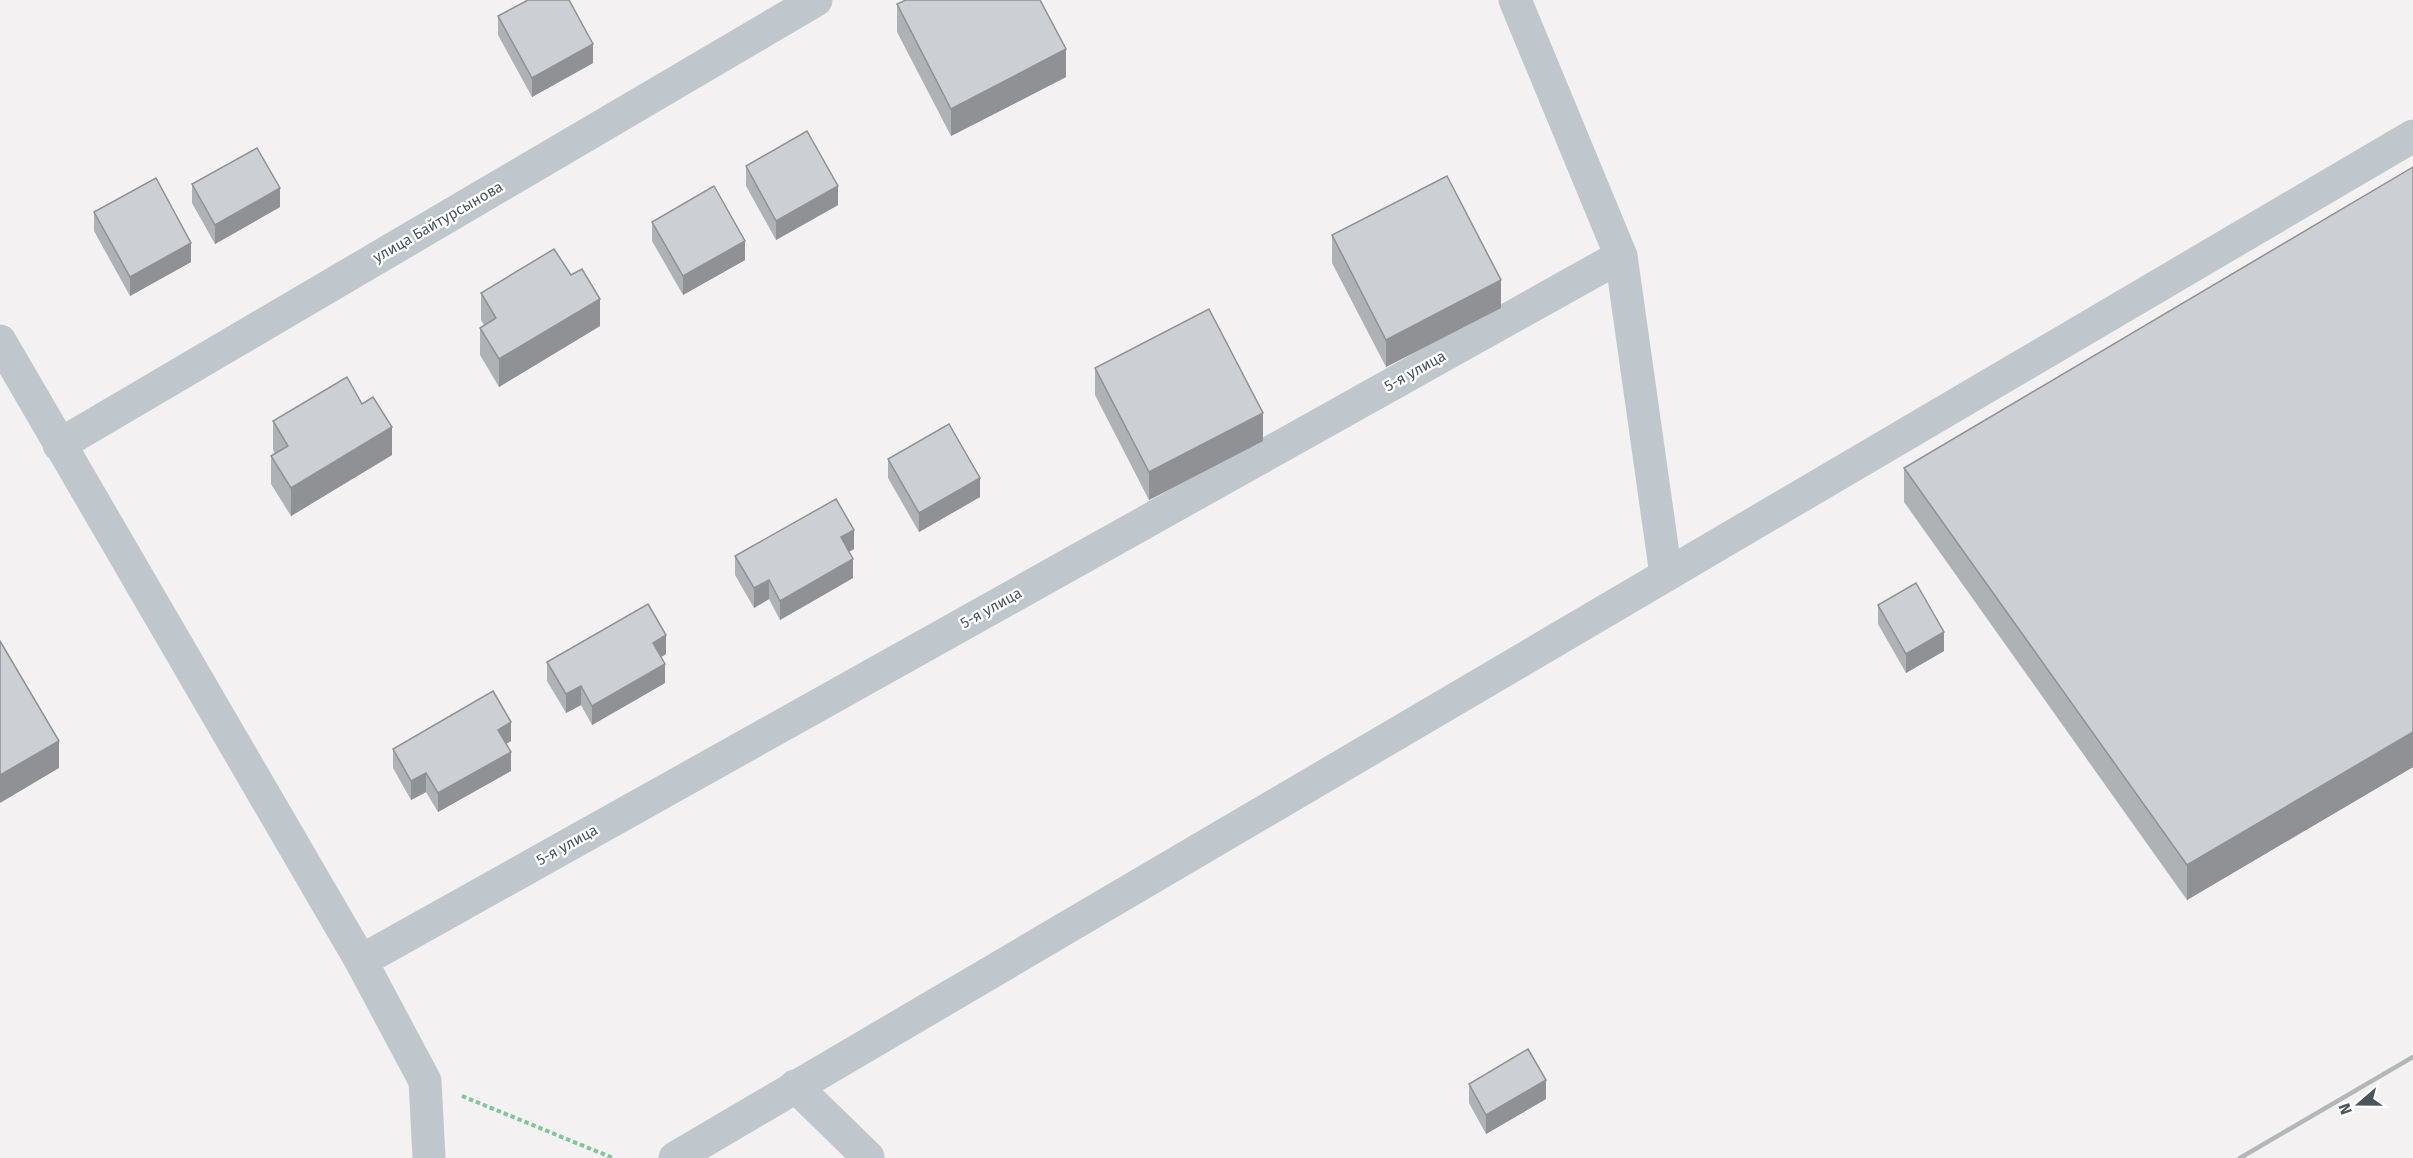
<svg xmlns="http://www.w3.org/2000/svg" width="2413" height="1158" font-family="'Fira Sans',sans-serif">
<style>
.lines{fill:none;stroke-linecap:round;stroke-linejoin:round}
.path{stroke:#81c59a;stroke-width:4;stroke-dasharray:4.5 3;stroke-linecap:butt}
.minor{stroke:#bfc7cc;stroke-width:33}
.rail{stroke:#b4b7ba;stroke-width:4.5}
.wall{fill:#afb2b5}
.shaded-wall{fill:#8f9194}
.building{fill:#cccfd3;stroke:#8f9194;stroke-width:1.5}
.labels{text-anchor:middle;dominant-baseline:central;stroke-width:4.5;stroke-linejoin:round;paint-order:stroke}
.street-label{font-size:15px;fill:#4b565c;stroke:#fff}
</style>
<rect width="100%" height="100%" fill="#f3f1f1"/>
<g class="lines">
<path class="path" d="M462,1096L613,1158"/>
<path class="minor" d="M1515,0L1621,256L1666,575
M0,341L361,961L425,1081L429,1158
M59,445L816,0
M361,961L1621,256
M795,1086L868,1157
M675,1158L2413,136"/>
<path class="rail" d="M2240,1158L2413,1057"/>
</g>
<path class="wall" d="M897,4L1066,77L951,136L897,32Z
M498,16L593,63L532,97L498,35Z
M746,166L838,205L776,240L746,186Z
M2413,167V767L2187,900L1904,502V468Z
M192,184L280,207L215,244L192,203Z
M94,212L191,262L130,296L94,231Z
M652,222L745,260L683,295L652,241Z
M1332,235L1501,308L1386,367L1332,263Z
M481,293L600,326L499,387L480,355V328L484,325L481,320Z
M1095,368L1263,441L1149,500L1095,395Z
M273,421L392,455L291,516L271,484V456L275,454L273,449Z
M888,459L980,497L919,532L888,478Z
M854,549L849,552L853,578L780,620L769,599L754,608L735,575V556Z
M1878,605L1944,651L1906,673L1878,624Z
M666,654L661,657L665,683L592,725L581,705L566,713L547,681V662Z
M511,741L506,744L511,771L438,812L426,792L411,800L393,768V749Z
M1469,1084L1546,1099L1486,1134L1469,1103Z"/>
<path class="shaded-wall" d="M593,44V63L532,97V78Z
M1066,49V77L951,136V109Z
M838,186V205L776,240V221Z
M280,188V207L215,244V225Z
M745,241V260L683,295V276Z
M191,243V262L130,296V277Z
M1501,280V308L1386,367V340Z
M600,299V326L499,387V359Z
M1263,413V441L1149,500V472Z
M392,427V455L291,516V488Z
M980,478V497L919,532V513Z
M854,530V549L841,556V537Z
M853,559V578L780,620V601Z
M769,580V599L754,608V588Z
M1944,632V651L1906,673V654Z
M666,635V654L653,662V643Z
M665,664V683L592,725V706Z
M581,686V705L566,713V694Z
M511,722V741L498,749V730Z
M2413,732V767L2187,900V865Z
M59,741V768L0,803V775Z
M511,752V771L438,812V793Z
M426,773V792L411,800V781Z
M1546,1080V1099L1486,1134V1115Z"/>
<path class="building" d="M528,0H569L593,44L532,78L498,16Z
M906,0H1040L1066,49L951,109L897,4Z
M807,131L838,186L776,221L746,166Z
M257,148L280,188L215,225L192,184Z
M2413,167V732L2187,865L1904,468Z
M1447,176L1501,280L1386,340L1332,235Z
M156,178L191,243L130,277L94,212Z
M714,186L745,241L683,276L652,222Z
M554,249L571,275L582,269L600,299L499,359L480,328L496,318L481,293Z
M1209,309L1263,413L1149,472L1095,368Z
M347,377L362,404L373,397L392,427L291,488L271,456L288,446L273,421Z
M949,424L980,478L919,513L888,459Z
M836,499L854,530L841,537L853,559L780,601L769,580L754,588L735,556Z
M1916,583L1944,632L1906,654L1878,605Z
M648,604L666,635L653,643L665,664L592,706L581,686L566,694L547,662Z
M0,641L59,741L0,775Z
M493,691L511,722L498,730L511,752L438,793L426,773L411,781L393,749Z
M1528,1049L1546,1080L1486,1115L1469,1084Z"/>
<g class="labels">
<g class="street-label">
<text transform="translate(438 222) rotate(-30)">улица Байтурсынова</text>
<text transform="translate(1415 371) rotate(-29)">5-я улица</text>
<text transform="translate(991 608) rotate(-29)">5-я улица</text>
<text transform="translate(567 845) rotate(-29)">5-я улица</text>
</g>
</g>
<g transform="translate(2359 1104) rotate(250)" stroke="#ffffff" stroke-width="4.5" paint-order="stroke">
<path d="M0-4.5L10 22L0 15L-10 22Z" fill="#4b565c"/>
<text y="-9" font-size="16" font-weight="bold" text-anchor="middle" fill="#4b565c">N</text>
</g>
</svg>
